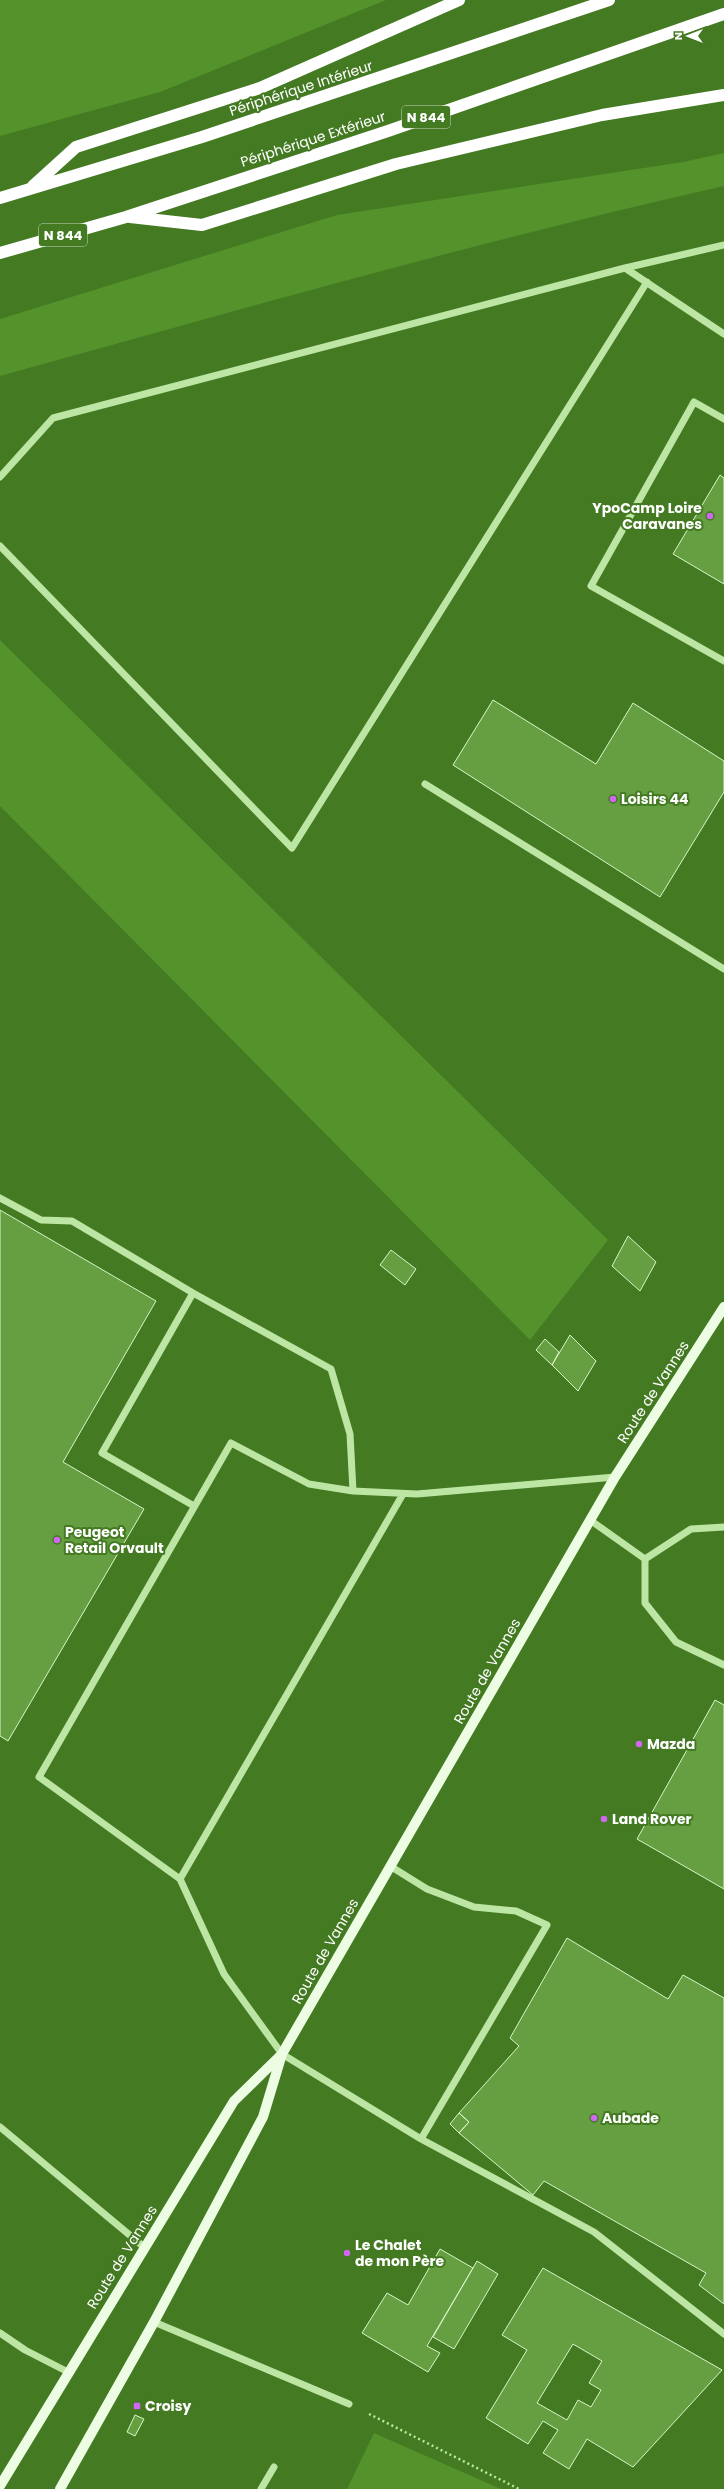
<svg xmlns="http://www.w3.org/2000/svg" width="724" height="2489" font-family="Poppins,sans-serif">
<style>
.green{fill:#54922c}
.building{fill:#669f42;stroke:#d9f4c7;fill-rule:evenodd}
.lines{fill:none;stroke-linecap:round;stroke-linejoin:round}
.path{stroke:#bde5a4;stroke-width:2.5;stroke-dasharray:2 3;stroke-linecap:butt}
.minor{stroke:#bde5a4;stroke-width:7}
.major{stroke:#ecfde4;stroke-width:10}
.highway{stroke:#fff;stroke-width:12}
.poi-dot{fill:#d166f1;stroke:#437a22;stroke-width:1.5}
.labels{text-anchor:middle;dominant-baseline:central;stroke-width:4;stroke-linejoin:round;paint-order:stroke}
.shield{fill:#437a22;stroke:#c7d7bd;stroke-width:1}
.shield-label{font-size:13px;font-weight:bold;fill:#fff}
.street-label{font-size:14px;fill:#fff;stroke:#437a22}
.poi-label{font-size:14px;font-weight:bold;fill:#fff;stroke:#437a22;text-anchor:start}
</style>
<rect width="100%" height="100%" fill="#437a22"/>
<path class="green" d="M0,0H386L160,92L0,136Z
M724,153V186C480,241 241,309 0,376V319L337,215L683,162Z
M0,640L608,1240L530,1340L0,806Z
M374,2433L501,2489H347Z"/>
<path class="building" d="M720,475L724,478V584L673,554Z
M493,700L596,764L633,703L724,761V792L660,897L453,765Z
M0,1210L156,1301L63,1462L144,1509L8,1741L0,1736Z
M628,1236L656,1262L640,1291L612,1266Z
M391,1250L416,1269L405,1285L380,1265Z
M570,1335L596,1361L578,1391L552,1365Z
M545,1339L559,1352L552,1365L536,1350Z
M715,1700L724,1705V1889L637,1839Z
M567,1938L668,1999L683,1975L724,1998V2304L699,2285L706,2273L544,2181L533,2195L459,2133L469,2122L459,2113L519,2046L510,2038Z
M459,2113L469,2122L459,2133L450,2124Z
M440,2249L473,2268L427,2346L440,2353L428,2372L362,2333L387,2293L408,2305Z
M477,2261L498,2274L454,2349L433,2337Z
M543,2268L722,2370L633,2467L587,2439L569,2469L543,2453L558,2430L543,2421L528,2444L486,2418L527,2350L502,2335ZM573,2344L602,2361L589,2383L601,2390L591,2407L578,2400L567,2420L537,2403Z
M135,2415L144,2419L135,2436L127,2432Z"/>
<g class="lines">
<path class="path" d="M369,2414L519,2489"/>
<path class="minor" d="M625,268L724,245
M724,419L694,402L591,586L724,661
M0,477L53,418L625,268L724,334
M0,546L292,848L647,282
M425,784L724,969
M0,1198L41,1220L72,1221L193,1293
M194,1506L102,1453L193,1293L331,1369L350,1434L353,1491
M590,1520L645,1559
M645,1559V1603L676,1642L724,1665
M645,1559L691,1529L724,1527
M390,1866L427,1889L474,1907L516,1911L547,1925L421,2139L282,2054L224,1974L180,1879L39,1777L231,1443L309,1484L353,1491L417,1494L615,1477
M180,1879L403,1494
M0,2127L144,2247
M421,2139L594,2232L724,2334
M154,2322L349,2404
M0,2333L25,2350L68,2372
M261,2489L274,2467"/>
<path class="major" d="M0,2486L234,2101L281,2055
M60,2489L154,2322L263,2117L282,2054L615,1477L724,1307"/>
<path class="highway" d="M33,186L76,147L260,88L459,0
M0,198L202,137L609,0
M130,217L202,225L396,164L602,115L724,95
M0,253L126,217L388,131L724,14"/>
</g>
<g class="poi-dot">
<circle cx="710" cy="516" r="4"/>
<circle cx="613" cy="799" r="4"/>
<circle cx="57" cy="1540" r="4"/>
<circle cx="639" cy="1744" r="4"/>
<circle cx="604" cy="1819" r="4"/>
<circle cx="594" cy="2118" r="4"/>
<circle cx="347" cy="2253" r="4"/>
<rect x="133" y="2402" width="8" height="8" rx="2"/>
</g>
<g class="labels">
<g class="shield">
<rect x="402" y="106" width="48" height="22" rx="3"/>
<rect x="39" y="224" width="48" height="22" rx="3"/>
</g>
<g class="shield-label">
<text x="426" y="117">N 844</text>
<text x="63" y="235">N 844</text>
</g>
<g class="street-label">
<text transform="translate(301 88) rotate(-18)">Périphérique Intérieur</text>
<text transform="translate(313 139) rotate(-18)">Périphérique Extérieur</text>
<text transform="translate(653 1392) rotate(-57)">Route de Vannes</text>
<text transform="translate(487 1671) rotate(-60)">Route de Vannes</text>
<text transform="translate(325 1951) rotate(-60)">Route de Vannes</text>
<text transform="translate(122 2257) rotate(-58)">Route de Vannes</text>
</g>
<g class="poi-label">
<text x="702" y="508" text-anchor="end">YpoCamp Loire<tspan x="702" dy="16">Caravanes</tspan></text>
<text x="621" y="799">Loisirs 44</text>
<text x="65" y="1532">Peugeot<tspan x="65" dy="16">Retail Orvault</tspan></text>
<text x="647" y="1744">Mazda</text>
<text x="612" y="1819">Land Rover</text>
<text x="602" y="2118">Aubade</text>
<text x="355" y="2245">Le Chalet<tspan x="355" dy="16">de mon Père</tspan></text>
<text x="145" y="2406">Croisy</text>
</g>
</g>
<g transform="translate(688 36) rotate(270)" stroke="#437a22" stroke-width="3" paint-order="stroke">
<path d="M0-3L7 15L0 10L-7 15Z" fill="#ffffff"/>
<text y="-6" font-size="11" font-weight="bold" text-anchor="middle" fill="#ffffff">N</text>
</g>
</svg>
